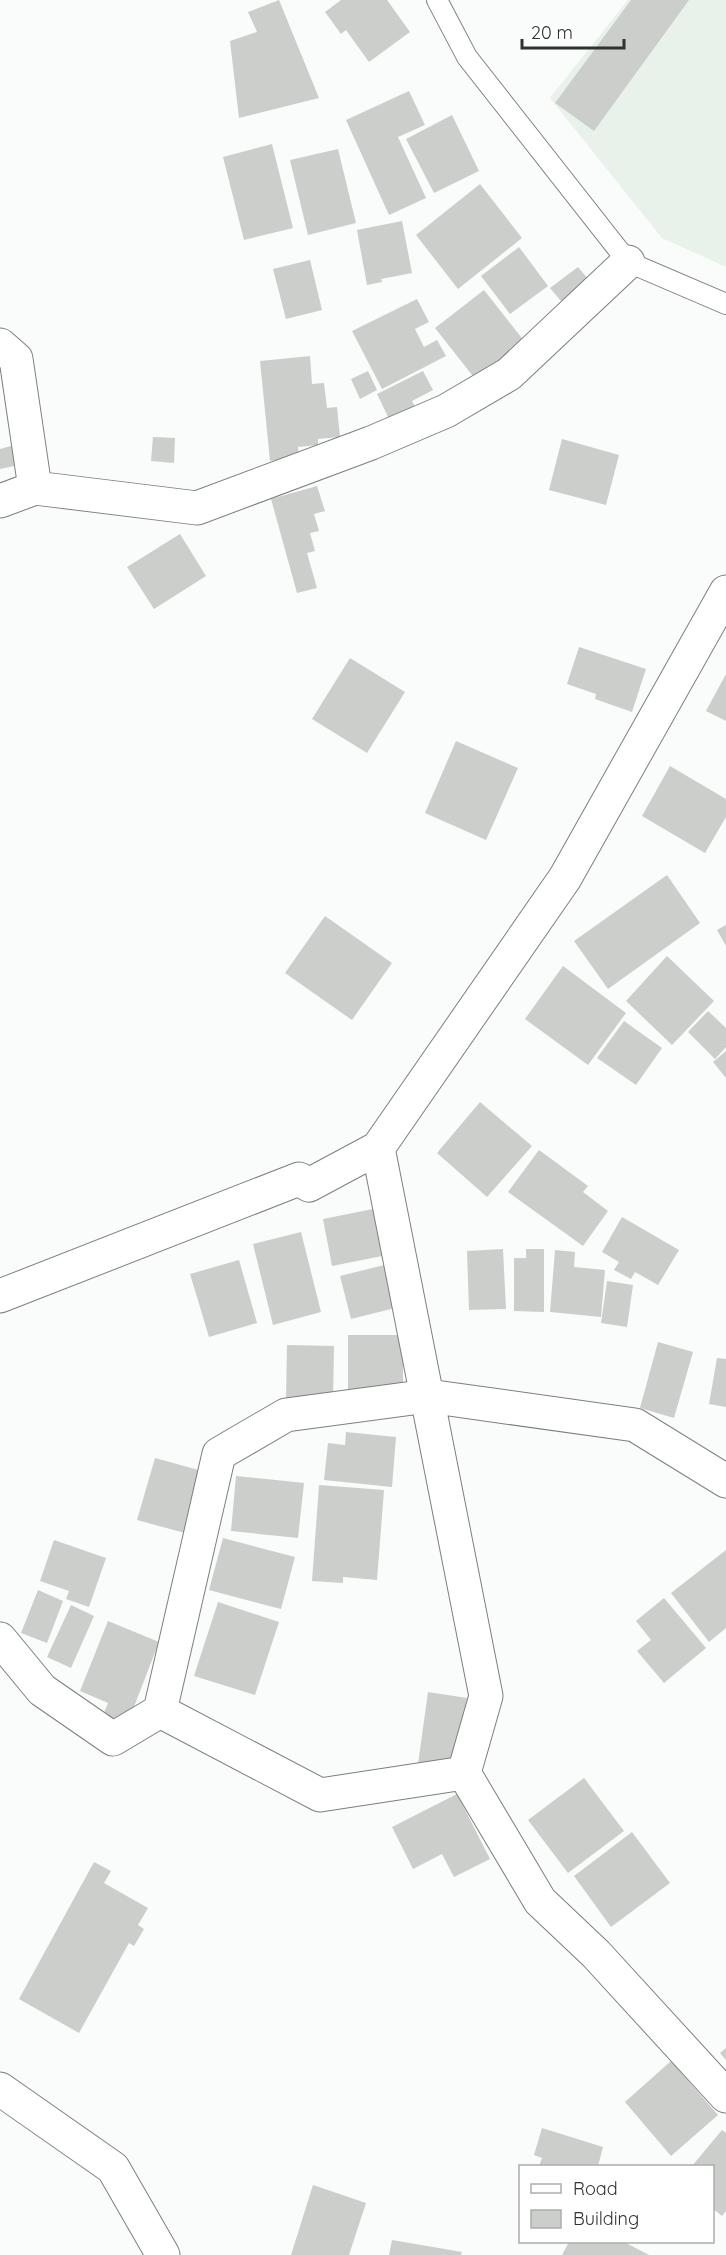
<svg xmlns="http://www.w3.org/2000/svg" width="726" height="2255" font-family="Quicksand,sans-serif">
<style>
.built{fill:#e9f2ea}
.building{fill:#cbcecb}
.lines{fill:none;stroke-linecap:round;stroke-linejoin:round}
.service-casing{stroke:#7d7f7d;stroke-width:22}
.minor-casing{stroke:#7d7f7d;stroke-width:35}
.service{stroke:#fff;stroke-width:20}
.minor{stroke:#fff;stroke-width:33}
</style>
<rect width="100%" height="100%" fill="#f9fcfa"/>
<path class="built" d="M628,0H726V267L662,238L550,98Z"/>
<path class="building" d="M279,0L319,98L239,118L230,41L257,32L248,12Z
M341,0H387L410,32L369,62L346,30L341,34L325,12Z
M631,0H689L594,131L555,103Z
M409,91L425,125L398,137L426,198L389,215L346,120Z
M452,115L479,171L434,193L406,139Z
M272,144L293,228L244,240L223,157Z
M338,149L356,223L308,235L290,160Z
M480,184L522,238L458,289L416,235Z
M402,221L412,273L381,279L382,282L367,285L357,230Z
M519,247L548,286L510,314L481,276Z
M310,260L322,310L286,319L273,269Z
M578,267L593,285L566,307L550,288Z
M484,290L525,342L476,380L435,328Z
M417,299L429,322L415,329L424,347L437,340L446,356L382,389L352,331Z
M310,356L312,384L324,383L327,408L337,407L340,437L318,439V445L298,447L299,458L270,461L260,361Z
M368,371L377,390L360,399L351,379Z
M423,371L433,390L412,401L418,412L392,425L377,394Z
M153,437L175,438L174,463L151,461Z
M562,439L619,455L606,505L549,490Z
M14,445L19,465L0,469V449Z
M317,486L325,511L314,514L319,531L310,533L315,551L307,553L317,588L297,593L271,499Z
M180,534L206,576L154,609L127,567Z
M579,647L646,669L632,712L595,699L596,694L567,684Z
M350,658L405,692L367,753L312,719Z
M726,674V721L706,711Z
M456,741L518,768L486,840L425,813Z
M670,766L726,799V817L705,853L642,816Z
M667,875L700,923L608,989L574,941Z
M325,916L392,963L352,1020L285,973Z
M726,925V946L717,930Z
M667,956L714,1001L672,1045L626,1001Z
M563,966L626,1013L588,1065L525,1019Z
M708,1011L726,1028V1047L715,1059L688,1032Z
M624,1021L662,1048L636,1085L597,1058Z
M726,1051V1078L713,1062Z
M480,1102L532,1146L487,1197L437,1153Z
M539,1150L588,1186L583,1192L608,1211L583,1246L508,1192Z
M383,1207L392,1254L332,1266L323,1219Z
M622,1217L679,1250L658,1285L635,1272L631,1279L614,1270L619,1262L602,1252Z
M301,1232L321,1312L273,1325L253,1244Z
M503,1249L506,1309L469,1310L467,1251Z
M526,1249H544V1312L514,1311V1258H526Z
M555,1250L575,1252L574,1267L605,1270L601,1317L550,1312Z
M239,1260L257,1323L209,1337L190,1274Z
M388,1264L399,1307L351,1319L340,1276Z
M607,1281L633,1285L627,1327L601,1323Z
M348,1335H403V1398L348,1397Z
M658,1342L693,1352L674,1418L640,1408Z
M287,1345L334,1346L333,1400H286Z
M717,1358L726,1359V1407L709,1404Z
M346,1432L396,1437L392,1487L324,1480L328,1443L345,1445Z
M155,1458L213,1474L196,1536L137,1520Z
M236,1476L304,1483L298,1538L231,1531Z
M319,1485L384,1490L377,1580L343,1577V1583L312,1581Z
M223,1538L295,1557L281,1609L209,1590Z
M54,1540L106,1558L89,1607L66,1599L69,1591L40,1581Z
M726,1550V1628L709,1642L671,1593Z
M38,1590L63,1601L47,1643L21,1633Z
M664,1598L706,1648L664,1683L637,1651L651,1640L636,1621Z
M218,1602L279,1622L255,1695L194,1676Z
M71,1605L94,1616L71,1668L47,1657Z
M108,1621L159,1642L127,1725L103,1715L108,1703L80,1691Z
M428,1692L467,1698L458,1762L444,1759L443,1768L418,1764Z
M584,1778L624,1831L568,1873L528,1820Z
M457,1794L490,1859L454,1877L442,1854L413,1869L392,1827Z
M632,1832L670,1883L611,1927L574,1876Z
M94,1862L111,1871L104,1883L148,1908L138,1925L144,1929L134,1946L129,1943L79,2033L19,1999Z
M726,2048V2060L720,2053Z
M671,2061L718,2115L671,2156L625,2102Z
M542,2128L603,2147L598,2166H539L542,2158L534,2155Z
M722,2130L726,2133V2211L722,2216L712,2208V2166H692Z
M313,2185L366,2203L349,2255H291Z
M392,2240L462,2252L461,2255H389Z
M569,2242H624L649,2255H562Z"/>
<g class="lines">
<g class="service-casing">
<path id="service" d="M437,0L467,57L628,262L726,304"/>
</g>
<g class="minor-casing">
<path id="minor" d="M0,345L16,359L35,488
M0,501L35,488L197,508L371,443L446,411L509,374L628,262
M378,1148L486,1696L464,1773L540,1901L596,1954L726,2096
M0,1296L299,1179L309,1185L378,1148L565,878L726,592
M0,1639L42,1690L113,1739L160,1711L320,1795L464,1773
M160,1711L219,1454L286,1415L428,1396L635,1425L726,1481
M0,2089L113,2168L163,2255"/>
</g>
<use href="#service" class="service"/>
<use href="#minor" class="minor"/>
</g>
<rect x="519" y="2165" width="195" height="78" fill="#ffffff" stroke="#acadac" stroke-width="1.5"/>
<rect x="531" y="2184" width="30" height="9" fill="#ffffff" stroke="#acadac" stroke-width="1.5"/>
<text x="573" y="2195" font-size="18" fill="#303130">Road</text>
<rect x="531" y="2210" width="30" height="18" fill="#cbcecb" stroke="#acadac" stroke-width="1.5"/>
<text x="573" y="2225" font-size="18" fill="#303130">Building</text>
<path d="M522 39v9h102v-9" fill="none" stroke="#303130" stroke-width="3"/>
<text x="531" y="39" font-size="18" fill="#303130" stroke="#ffffff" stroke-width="4.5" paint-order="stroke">20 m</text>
</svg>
